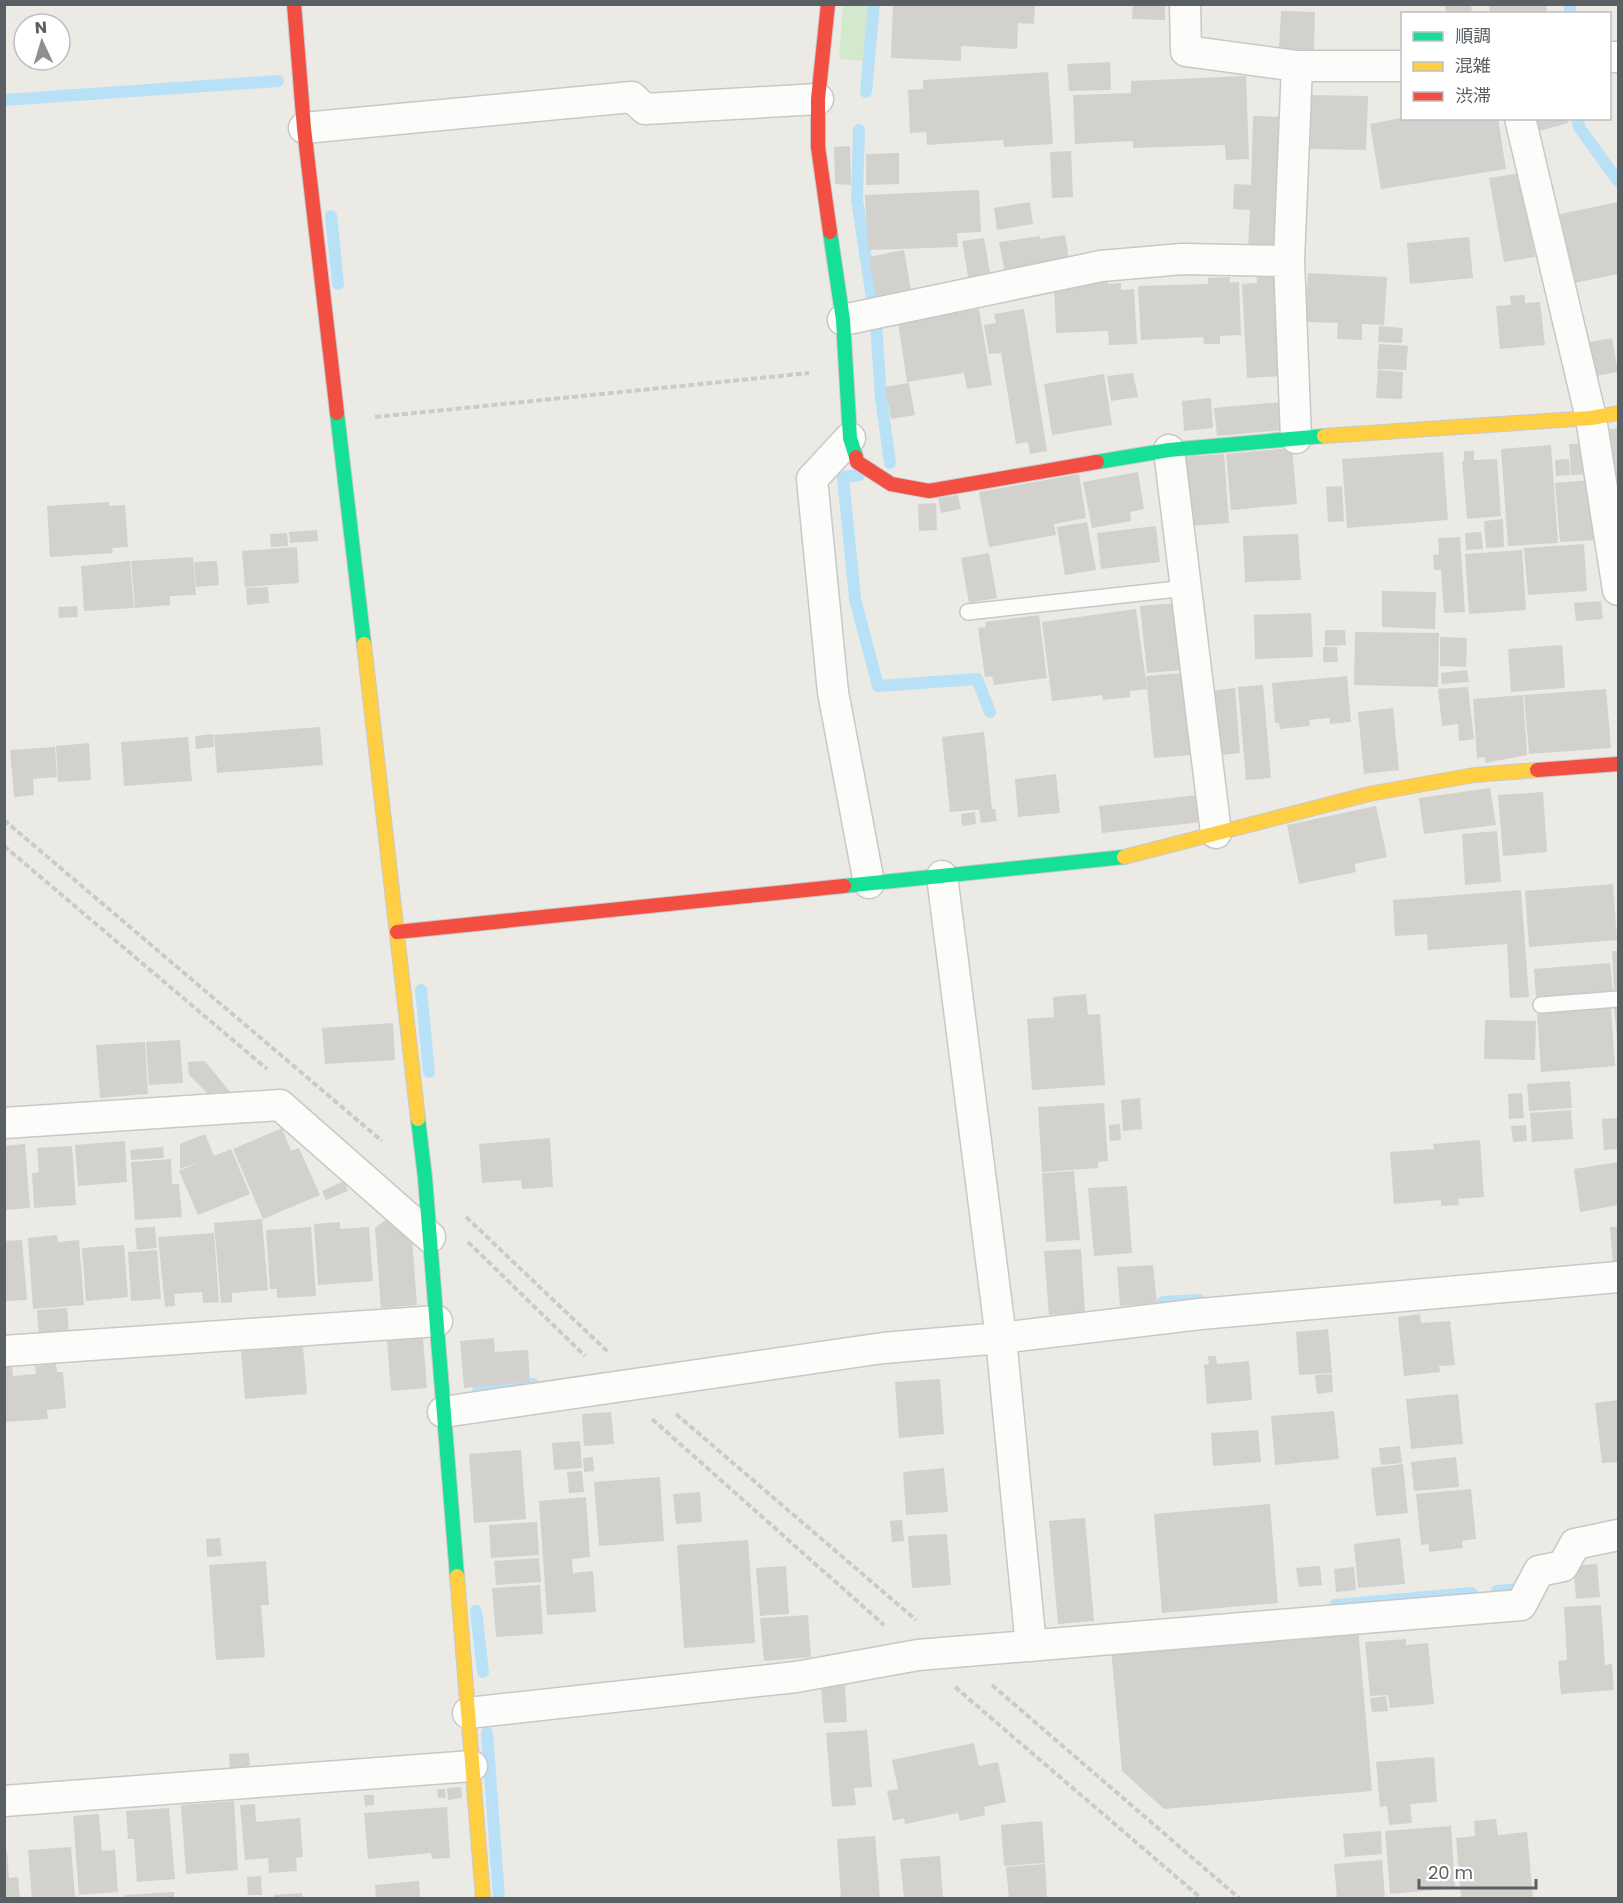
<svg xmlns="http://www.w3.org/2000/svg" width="1623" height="1903" font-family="Poppins,'Noto Sans JP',sans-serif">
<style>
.green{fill:#d3e9ce}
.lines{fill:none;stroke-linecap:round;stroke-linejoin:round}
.stream{stroke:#b8e1f7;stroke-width:12}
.building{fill:#d2d1ce}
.lane-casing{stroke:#c8c8c8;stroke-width:18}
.street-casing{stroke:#c8c8c8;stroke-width:33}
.fast-casing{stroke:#c9c9c9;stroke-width:16}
.slow-casing{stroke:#c9c9c9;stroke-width:16}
.jam-casing{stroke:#c9c9c9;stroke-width:16}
.path{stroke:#c7cdc9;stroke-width:4;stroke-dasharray:6 3;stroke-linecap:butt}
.lane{stroke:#fcfcfb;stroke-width:15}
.street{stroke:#fcfcfb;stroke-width:30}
.fast{stroke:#16e098;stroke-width:14}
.slow{stroke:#ffcf43;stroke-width:14}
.jam{stroke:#f24e42;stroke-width:14}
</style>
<rect width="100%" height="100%" fill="#eceae5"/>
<path class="green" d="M843,5H868L864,61L839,59Z"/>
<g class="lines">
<path class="stream" d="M1570,4V14
M866,92L874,4
M4,100L278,81
M1578,118L1579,127L1618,181
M859,130L857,200L873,305
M331,216L338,284
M876,324L881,398L890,463
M859,475L843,477L855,599L878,686L977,679L990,712
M421,990L429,1072
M1163,1302L1199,1300
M478,1391L533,1384
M1497,1591L1518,1589L1522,1580
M1335,1605L1472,1593
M476,1611L483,1672
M487,1733L499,1898"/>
</g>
<path class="building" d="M893,4H1035L1034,24L1018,23L1017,49L961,46V61L891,58Z
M1133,4H1165V20L1132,19Z
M1445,4H1471L1472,14H1446Z
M1489,4H1546L1547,14H1490Z
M1281,11L1315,12L1314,50L1279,49Z
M1110,62L1111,90L1069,91L1067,64Z
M1048,72L1053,144L1004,147L1003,140L927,145L926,132L910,133L908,90L923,89V80Z
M1246,76L1249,159L1226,160L1225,145L1133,148V141L1075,144L1073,95L1131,93V81Z
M1311,95L1368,96L1366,150L1310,149Z
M1253,116L1284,117L1280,252L1248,251L1250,210L1233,209L1234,184L1251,185Z
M1401,118H1498L1506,169L1381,189L1370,124Z
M1528,118H1567L1568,123L1532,133Z
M850,146L851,185L835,184L834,147Z
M1071,151L1073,197L1052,198L1050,152Z
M899,153V184L866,185V154Z
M1520,173L1535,257L1504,262L1489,178Z
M979,190L981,232L957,233L958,247L868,250L865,195Z
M1030,202L1033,224L997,230L994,208Z
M1618,202V274L1574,283L1560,214Z
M1065,235L1070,266L1006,278L999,242L1040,236V239Z
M1469,237L1473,278L1410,284L1407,243Z
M984,238L992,284L970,288L962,241Z
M904,250L913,302L878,309L869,257Z
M1256,268H1278L1283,376L1247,378L1242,284L1257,283Z
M1308,273L1387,277L1384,325L1362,324V340L1337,339L1338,323L1305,322Z
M1095,276H1108V284L1121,283V290L1134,289L1137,344L1109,345L1108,331L1056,333L1054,286L1095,284Z
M1230,277V283L1239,282L1241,335L1220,336V344H1204L1203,337L1141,340L1138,286L1208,284V278Z
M1525,295V303L1540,302L1545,345L1500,349L1496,306L1511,305L1510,296Z
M979,309L992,385L967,389L964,373L907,382L898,322Z
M1024,309L1047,451L1030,454L1028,442L1016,444L1001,353L989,354L984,325L996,323L994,314Z
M1379,326L1403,328L1402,343L1378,342Z
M1612,338L1618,372L1590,377L1585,343Z
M1379,344L1408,346L1406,370L1377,369Z
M1378,370L1403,372L1402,399L1376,398Z
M1133,373L1138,397L1111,401L1107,376Z
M1104,374L1112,425L1052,435L1044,384Z
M909,383L915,415L891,419L885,387Z
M1211,398L1213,428L1184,431L1182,401Z
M1281,402L1283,430L1217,436L1214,408Z
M1618,428V488L1615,489L1607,430Z
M1588,443L1590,474L1571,475L1569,444Z
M1551,445L1558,543L1508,546L1501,449Z
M1292,448L1297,504L1231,510L1226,454Z
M1464,451H1474V460L1497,459L1501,516L1467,519L1462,461H1464Z
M1443,452L1448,520L1347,528L1342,459Z
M1224,454L1229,523L1188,526L1182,457Z
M1569,459L1570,475L1556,476L1555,460Z
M1138,472L1144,509L1130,512L1131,521L1092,528L1083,482Z
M1079,474L1086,518L1054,524L1056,535L989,547L979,492Z
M1590,480L1595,540L1560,542L1555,483Z
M1342,486L1344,521L1328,522L1326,487Z
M958,495L961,509L941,513L938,498Z
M109,502V506L125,505L128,547L112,548L113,553L50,557L47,506Z
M936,503L937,530L919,531L918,504Z
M1503,519L1504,547L1486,548L1484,521Z
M1087,522L1096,570L1065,575L1057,527Z
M1156,526L1160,562L1101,569L1097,533Z
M317,530L318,541L290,543L289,532Z
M1481,532L1483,549L1466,550L1465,533Z
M287,533L288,546L271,547L270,534Z
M1298,534L1301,580L1245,582L1243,536Z
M1460,537L1465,612L1444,613L1441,570H1434L1433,555L1439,554L1438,538Z
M1584,544L1587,591L1528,595L1524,548Z
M297,547L299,583L245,587L242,551Z
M1522,550L1526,610L1469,614L1465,554Z
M989,553L997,598L969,603L961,558Z
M193,557L196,595L170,596V605L135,608L131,561Z
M130,561L134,608L84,611L81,566Z
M217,561L219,585L196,587L194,562Z
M268,587L269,603L247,605L246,588Z
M1382,591L1436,592L1435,629L1382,627Z
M1601,601L1603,619L1576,621L1574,603Z
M1176,603L1183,670L1147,673L1140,606Z
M77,606L78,617L59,618L58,607Z
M1136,609L1147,689L1130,691V697L1103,700L1102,695L1052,701L1042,622Z
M1311,613L1313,657L1255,659L1254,615Z
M1039,615L1047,678L994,685L992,676L985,677L978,628L986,627L985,622Z
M1325,630H1345L1346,645L1325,646Z
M1355,632L1439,633L1438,687L1354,685Z
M1440,637L1467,638L1466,667L1440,666Z
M1562,645L1565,688L1511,692L1508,649Z
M1323,647H1337L1338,662H1323Z
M1467,670L1469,682L1442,684L1441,673Z
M1183,673L1191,755L1154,758L1146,676Z
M1347,676L1351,722L1330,724V718L1309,720L1310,726L1280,729L1279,723H1275L1272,683Z
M1263,685L1271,778L1246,780L1238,687Z
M1468,687L1474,739L1459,741L1458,724L1442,726L1438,689Z
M1235,688L1240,753L1213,756L1208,691Z
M1606,689L1611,748L1529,754L1524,695Z
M1523,695L1527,755L1485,763V757L1477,758L1473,699Z
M1393,708L1399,770L1364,774L1358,712Z
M320,727L323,765L217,773L214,735Z
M984,732L992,809H995L997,821L981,823L979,810L986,809L950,812L942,737Z
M213,734L214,747L196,749L195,736Z
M188,737L192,781L124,786L121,742Z
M89,743L91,780L58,782L56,746Z
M55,747L57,777L33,779L34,795L14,797L10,750Z
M1056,774L1060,813L1018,817L1015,779Z
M1490,788L1496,825L1424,834L1419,798Z
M1543,792L1547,852L1503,856L1498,795Z
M1199,795L1202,822L1102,833L1099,806Z
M1376,806L1387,857L1355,864L1356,872L1299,884L1287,825Z
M975,812L976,824L962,826L961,814Z
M1497,831L1501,882L1465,885L1462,834Z
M1613,884L1617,940L1529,947L1525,891Z
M1521,890L1529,997L1510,998L1507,944L1428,950L1427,934L1395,936L1393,900Z
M1612,951H1618V991H1614Z
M1610,963L1613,992L1536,997L1534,969Z
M1086,994L1088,1015L1100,1014L1105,1085L1032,1090L1027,1019L1054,1017L1053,997Z
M1614,1007H1618V1037H1617Z
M1611,1008L1615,1066L1541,1072L1537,1014Z
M1485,1020L1536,1021L1535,1060L1484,1059Z
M393,1023L395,1060L325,1064L322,1028Z
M180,1040L183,1083L149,1085L146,1042Z
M145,1042L148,1094L100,1098L96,1045Z
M205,1061L230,1092L207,1093L189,1075L188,1062Z
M1570,1081L1572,1108L1529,1111L1527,1084Z
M1522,1093L1524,1118L1509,1119L1508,1094Z
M1140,1098L1142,1129L1123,1131L1121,1100Z
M1104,1103L1108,1161L1098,1162V1168L1042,1172L1038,1107Z
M1571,1110L1573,1139L1532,1142L1530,1113Z
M1618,1118V1149L1604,1150L1602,1119Z
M1120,1124L1121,1140L1110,1141L1109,1125Z
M1526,1125L1527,1141L1513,1142L1511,1126Z
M282,1128L291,1151L299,1148L320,1195L263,1219L233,1149Z
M205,1134L214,1156L231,1149L250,1194L198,1215L179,1171L204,1160L180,1169V1144Z
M550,1138L553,1187L522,1189L521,1180L482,1183L479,1144Z
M1480,1140L1484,1197L1458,1199L1459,1205L1441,1206V1200L1394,1204L1390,1152L1434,1149L1433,1144Z
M125,1141L127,1182L78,1186L75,1145Z
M25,1144L30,1208L4,1210V1146Z
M72,1146L76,1205L34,1208L32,1173L39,1172L37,1148Z
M163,1147L164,1158L131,1160L130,1150Z
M171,1159L172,1184H179L182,1217L135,1220L131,1162Z
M1618,1162V1205L1580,1212L1574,1169Z
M1074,1171L1080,1240L1046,1242L1042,1173Z
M344,1181L348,1191L326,1200L322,1191Z
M1127,1186L1132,1253L1094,1256L1088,1188Z
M388,1218L412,1239L417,1305L381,1308L375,1228Z
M262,1219L268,1290L232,1293V1302L221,1303L214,1223Z
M340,1222V1229L369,1227L373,1281L318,1285L314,1224Z
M155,1227L157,1248L137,1250L135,1228Z
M311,1227L316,1296L277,1298V1289H270L266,1230Z
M1610,1227H1618V1262L1613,1263Z
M214,1233L219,1302L203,1303L202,1292L174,1294L175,1306L165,1307L158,1237Z
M57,1235L58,1242L79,1240L84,1305L33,1309L28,1238Z
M22,1240L27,1300L4,1301V1241Z
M124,1245L128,1297L86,1301L82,1248Z
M1081,1249L1085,1312L1049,1315L1044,1251Z
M157,1250L161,1299L131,1301L128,1252Z
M1153,1265L1157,1304L1120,1306L1117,1267Z
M67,1308L69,1334L39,1336L37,1310Z
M1420,1314L1421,1323L1450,1321L1455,1365L1439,1366L1440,1372L1404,1376L1398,1317Z
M1328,1329L1332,1373L1299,1375L1296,1332Z
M423,1338L427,1388L391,1391L387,1341Z
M494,1338L495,1352L528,1350L530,1382L464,1388L460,1341Z
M303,1346L307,1394L245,1399L241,1351Z
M1208,1356H1216L1217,1364L1249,1361L1252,1400L1207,1404L1204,1365L1209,1364Z
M56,1364L57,1372H63L66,1408L47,1410L48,1419L4,1422V1366L12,1365L13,1376L36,1374L35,1366Z
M1332,1374L1333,1392L1317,1394L1315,1375Z
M940,1379L944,1434L899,1438L895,1382Z
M1458,1394L1463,1444L1411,1449L1406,1399Z
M1618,1400V1462L1602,1463L1595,1403Z
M1334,1411L1339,1459L1275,1465L1271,1416Z
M611,1412L614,1444L584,1446L582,1414Z
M1258,1430L1261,1462L1213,1466L1211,1433Z
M580,1441L582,1468L554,1470L552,1443Z
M1400,1446L1402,1463L1381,1465L1379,1448Z
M521,1450L526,1519L474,1523L469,1454Z
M593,1457L594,1471L584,1472L583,1458Z
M1456,1457L1459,1487L1414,1491L1411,1462Z
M1403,1464L1408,1513L1376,1516L1371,1468Z
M944,1468L948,1512L906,1515L903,1472Z
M582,1471L584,1492L569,1493L567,1472Z
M660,1477L664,1541L599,1546L594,1482Z
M1471,1489L1476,1539L1462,1541L1463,1548L1429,1552V1544L1421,1545L1416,1494Z
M700,1492L702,1522L676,1524L673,1494Z
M586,1497L590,1557L572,1559L573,1573L593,1571L596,1612L547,1615L539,1501Z
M1270,1504L1278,1603L1162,1613L1154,1514Z
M1085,1518L1094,1621L1058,1624L1049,1521Z
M902,1520L904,1541L892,1542L890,1521Z
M537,1522L539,1555L491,1558L489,1525Z
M947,1534L951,1585L912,1588L908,1536Z
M220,1538L222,1556L207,1557L206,1539Z
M1400,1538L1405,1584L1358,1588L1354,1544Z
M748,1540L755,1643L684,1648L677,1545Z
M539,1558L541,1582L496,1585L494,1561Z
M266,1561L269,1605H261L265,1657L216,1660L209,1565Z
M1597,1564L1600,1597L1576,1599L1574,1572L1582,1565Z
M786,1566L789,1614L760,1616L756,1568Z
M1320,1566L1322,1585L1299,1587L1296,1568Z
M1354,1567L1356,1590L1336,1592L1334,1569Z
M540,1585L543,1634L496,1637L492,1588Z
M1601,1605L1605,1665L1612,1664L1614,1690L1561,1694L1558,1661L1567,1660L1564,1607Z
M808,1615L811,1657L764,1661L760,1618Z
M1358,1627L1372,1791L1164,1809L1122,1771L1111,1648Z
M1406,1639V1645L1428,1643L1434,1704L1390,1708L1388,1695L1370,1696L1365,1642Z
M845,1685L847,1722L824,1723L821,1687Z
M1386,1696L1388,1711L1372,1712L1370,1698Z
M867,1730L872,1787L854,1788L856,1805L832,1807L826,1733Z
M974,1743L979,1766L998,1762L1006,1802L984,1807L985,1815L960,1821L958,1813L905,1824L904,1818L893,1821L887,1791L898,1789L892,1760Z
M249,1753L250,1770L230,1771L229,1754Z
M1434,1757L1437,1802L1410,1804L1412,1823L1389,1825L1387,1806L1380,1807L1376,1762Z
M461,1787L462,1798L448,1800L447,1788Z
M437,1789H445L446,1798H438Z
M364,1795H374V1805L365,1806Z
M234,1801L238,1870L186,1874L181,1805Z
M255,1804L256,1822L300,1818L303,1857L296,1858L297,1871L269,1873L268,1858L245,1860L240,1805Z
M447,1807L450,1858L432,1859L431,1853L368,1859L364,1813Z
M169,1808L175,1879L137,1882L134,1839H128L126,1811Z
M99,1814L102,1851L115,1850L118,1892L79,1895L73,1816Z
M1496,1819L1498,1835L1527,1832L1533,1898H1461L1456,1838L1475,1836L1474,1821Z
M1042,1821L1045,1863L1004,1866L1001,1825Z
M1451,1826L1455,1888L1390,1894L1385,1831Z
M1381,1831L1382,1854L1345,1857L1343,1834Z
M875,1836L880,1898H841L837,1839Z
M71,1847L75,1897L32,1898L28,1850Z
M4,1851H7L9,1878L18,1877L20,1898H4Z
M940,1856L943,1898H904L900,1859Z
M1382,1860L1385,1898H1337L1334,1864Z
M1045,1864L1047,1898H1009L1006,1867Z
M261,1876L262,1895H248L247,1877Z
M419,1881L420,1898H376L375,1885Z
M174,1892V1898H125V1895Z
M302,1893L303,1898H274V1895Z"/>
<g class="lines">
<g class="lane-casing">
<path id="lane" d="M968,612L1186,588
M1541,1005L1618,999"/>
</g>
<g class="street-casing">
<path id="street" d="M1185,4L1186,51L1297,66H1402
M1610,57H1618
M1520,118L1591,418L1618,590
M304,128L632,97L645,109L818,99
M843,320L1101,266L1182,259L1289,261
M850,438L812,479L833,692L869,883
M1296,438L1289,261L1297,66
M1169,450L1216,833
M942,876L1001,1338L1031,1646
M4,1123L280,1105L430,1237
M4,1351L437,1321
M443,1412L883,1348L1001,1338L1200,1314L1618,1277
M468,1713L796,1677L918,1655L1521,1605L1539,1571L1563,1566L1575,1544L1618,1535
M4,1801L472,1766"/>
</g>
<g class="fast-casing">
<path id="fast" d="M830,232L843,320L850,438L856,457
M337,413L364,644
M1097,462L1169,450L1324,436
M844,886L1124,857
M418,1119L425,1178L457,1576"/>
</g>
<g class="slow-casing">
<path id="slow" d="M1324,436L1591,418L1618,413
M364,644L418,1119
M1124,857L1369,794L1474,775L1537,770
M457,1576L483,1898"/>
</g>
<g class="jam-casing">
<path id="jam" d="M294,4L304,128L337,413
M828,4L818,99V147L830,232
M856,457L857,462L891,484L929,491L1097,462
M1537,770L1618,764
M397,932L844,886"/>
</g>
<path class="path" d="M375,417L809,373
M4,820L382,1141
M4,846L267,1069
M466,1217L608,1352
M468,1242L585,1356
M676,1414L916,1620
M652,1419L884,1625
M992,1685L1239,1898
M955,1687L1201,1898"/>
<use href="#lane" class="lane"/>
<use href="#street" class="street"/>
<use href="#fast" class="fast"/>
<use href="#slow" class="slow"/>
<use href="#jam" class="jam"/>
</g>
<rect width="1623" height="1903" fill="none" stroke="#5a5f64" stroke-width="12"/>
<rect x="1401" y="12" width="210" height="108" fill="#ffffff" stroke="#bdbfc1" stroke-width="1.5"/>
<rect x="1413" y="32" width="30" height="9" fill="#16e098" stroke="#bdbfc1" stroke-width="1.5"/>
<text x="1455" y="42" font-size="18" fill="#5a5f64">順調</text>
<rect x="1413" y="62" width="30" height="9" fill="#ffcf43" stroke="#bdbfc1" stroke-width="1.5"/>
<text x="1455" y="72" font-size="18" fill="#5a5f64">混雑</text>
<rect x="1413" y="92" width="30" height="9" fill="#f24e42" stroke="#bdbfc1" stroke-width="1.5"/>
<text x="1455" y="102" font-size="18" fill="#5a5f64">渋滞</text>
<g transform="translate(42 42) rotate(356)"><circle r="28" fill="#ffffff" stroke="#bdbfc1" stroke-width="1.5"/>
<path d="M0-4.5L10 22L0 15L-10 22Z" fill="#8d9091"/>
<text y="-9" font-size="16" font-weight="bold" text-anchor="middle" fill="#5a5f64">N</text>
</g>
<path d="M1419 1879v9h117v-9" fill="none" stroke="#5a5f64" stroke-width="3"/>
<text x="1428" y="1879" font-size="18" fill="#5a5f64" stroke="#ffffff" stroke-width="4.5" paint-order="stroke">20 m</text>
</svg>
